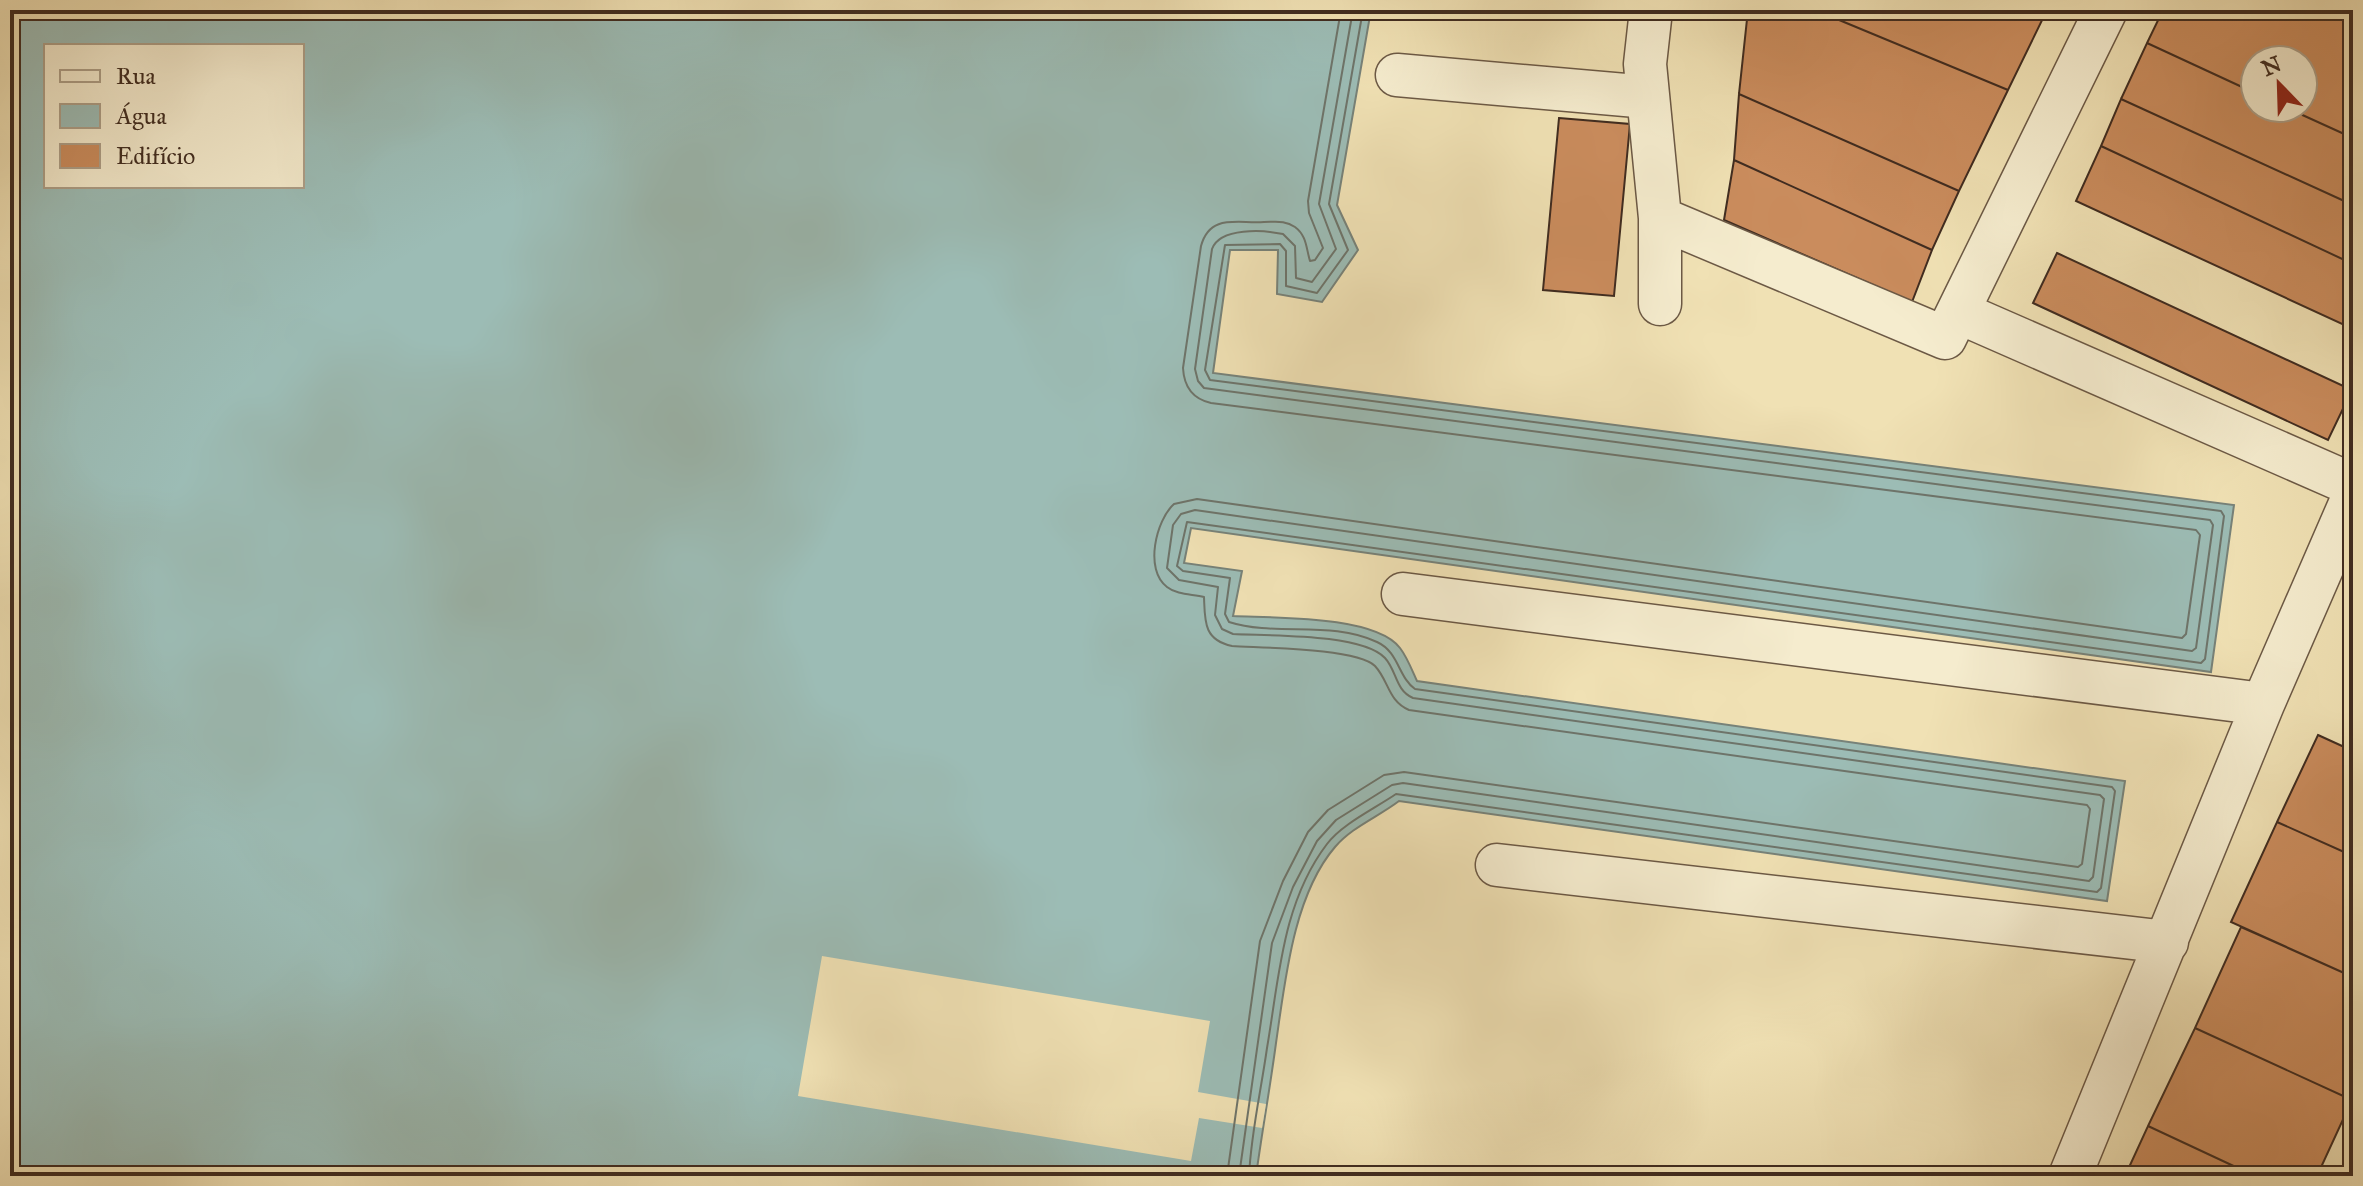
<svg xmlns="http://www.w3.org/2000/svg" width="2363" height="1186" font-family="'IM FELL Great Primer',serif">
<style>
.water{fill:#9cbcb5;stroke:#778279;stroke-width:2;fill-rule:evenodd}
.pier{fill:#f0e1b4}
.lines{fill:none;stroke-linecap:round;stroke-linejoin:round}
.shore{stroke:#6e746a;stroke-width:2}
.building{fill:#ca8c5d;stroke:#402c20;stroke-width:2}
.minor-casing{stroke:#6c5945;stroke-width:45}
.minor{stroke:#f5ecce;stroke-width:42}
</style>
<rect width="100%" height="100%" fill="#f0e1b4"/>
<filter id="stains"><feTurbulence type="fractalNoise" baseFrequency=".0025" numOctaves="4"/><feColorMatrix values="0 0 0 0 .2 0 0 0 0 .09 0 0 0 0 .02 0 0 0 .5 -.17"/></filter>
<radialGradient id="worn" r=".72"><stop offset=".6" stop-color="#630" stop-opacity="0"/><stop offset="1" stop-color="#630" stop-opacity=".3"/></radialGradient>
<path class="water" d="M10,10H1371L1337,205L1358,250L1322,302L1277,294L1278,250H1230L1213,373L2234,505L2211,672L1191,528L1184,563L1242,571L1233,616C1272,618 1375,615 1400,648C1407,657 1412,670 1417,681L2125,781L2107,901L1399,801C1378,817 1352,827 1335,847C1293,896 1285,982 1276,1043C1270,1088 1262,1132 1256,1176H10ZM46,46H302V186H46Z"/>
<path class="pier" d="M822,956L1210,1021L1198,1092L1266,1104L1262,1128L1199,1118L1191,1161L798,1096Z"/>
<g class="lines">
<path class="shore" d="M1227,1176L1260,941L1283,881L1308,832L1328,810L1384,775L1404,772L2078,867L2082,864L2090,809L2087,805L1409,710C1388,701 1389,681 1375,666C1356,648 1260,648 1232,646C1203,640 1205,620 1204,597C1192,594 1177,595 1167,587C1144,570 1156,520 1174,504L1197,499L2182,638L2186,634L2200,535L2196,530L1211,403C1193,399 1184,387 1183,368L1201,246C1210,213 1238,224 1264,222C1276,222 1285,220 1295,227C1307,236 1306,248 1310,261L1315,260L1323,248L1309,213L1308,201L1341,10
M1239,1176L1272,943L1293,887L1317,841L1336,820L1392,785L1403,783L2089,881L2093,877L2104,799L2100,795L1413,698C1395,690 1397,671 1385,658C1361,633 1267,636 1233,634L1222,629L1215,615L1218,587L1179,580L1167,568L1173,525L1181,514L1195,510L2192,651L2196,648L2213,525L2210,520L1204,388L1198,381L1195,369L1212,249C1220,227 1264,230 1283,234L1295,246L1296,278L1312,282L1336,249L1319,204L1353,10
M1249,1176C1251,1133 1261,1091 1267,1048C1279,979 1282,903 1327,844C1342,824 1374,809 1396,794L2097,892L2101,888L2115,791L2112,787L1415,689C1398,677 1399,652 1377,642C1331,620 1276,637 1229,622L1225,614L1230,578L1183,571L1177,566L1187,522L2201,663L2205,659L2224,516L2221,511L1210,380L1205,370L1225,245L1280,244L1286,251V286L1317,293L1348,250L1329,204L1363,10"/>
</g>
<path class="building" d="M1748,10H1815L2008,90L1959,191L1739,94Z
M1815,10H2047L2008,90Z
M2163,10H2328L2353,22V138L2287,108H2303V60H2255V93L2147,43Z
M2147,43L2255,93V108H2287L2353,138V205L2121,99Z
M1739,94L1959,191L1932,250L1734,160Z
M2121,99L2353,205V264L2101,146Z
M1559,118L1630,124L1614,296L1543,290Z
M2101,146L2353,264V329L2076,201Z
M1734,160L1932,250L1912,302L1724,220Z
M2057,253L2352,390L2328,440L2033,303Z
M2318,735L2353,751V856L2277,822Z
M2277,822L2353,856V977L2231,922Z
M2241,927L2353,977L2352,1100L2195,1028Z
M2195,1028L2352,1100L2317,1176H2255L2148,1126Z
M2148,1126L2255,1176H2125Z"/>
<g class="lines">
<g class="minor-casing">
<path id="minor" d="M1651,10L1645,64L1660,218V304
M1397,75L1648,97
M1660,218L1945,338L2106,10
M1958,312L2353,485
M1403,594L2263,704
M1497,865L2167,942
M2070,1176L2263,704L2353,497"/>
</g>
<use href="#minor" class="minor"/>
</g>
<rect width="2363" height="1186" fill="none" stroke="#f0e1b4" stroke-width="40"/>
<rect x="12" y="12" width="2339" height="1162" fill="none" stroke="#402c20" stroke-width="4"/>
<rect x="20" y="20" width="2323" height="1146" fill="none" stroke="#402c20" stroke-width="2"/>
<rect x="44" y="44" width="260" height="144" fill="#f5ecce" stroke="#ad9f88" stroke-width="2"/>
<rect x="60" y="70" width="40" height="12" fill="#f5ecce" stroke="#ad9f88" stroke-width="2"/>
<text x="116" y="84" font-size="24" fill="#402c20">Rua</text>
<rect x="60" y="104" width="40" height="24" fill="#9cbcb5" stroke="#ad9f88" stroke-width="2"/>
<text x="116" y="124" font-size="24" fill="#402c20">Água</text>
<rect x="60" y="144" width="40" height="24" fill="#ca8c5d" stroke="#ad9f88" stroke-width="2"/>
<text x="116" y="164" font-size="24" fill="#402c20">Edifício</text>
<g transform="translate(2279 84) rotate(337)"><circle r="38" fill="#f5ecce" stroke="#ad9f88" stroke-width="2"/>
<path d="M0-6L14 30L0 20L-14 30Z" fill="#8f2418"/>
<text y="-12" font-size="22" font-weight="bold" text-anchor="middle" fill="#402c20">N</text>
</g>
<rect width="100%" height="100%" filter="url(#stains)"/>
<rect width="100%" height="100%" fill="url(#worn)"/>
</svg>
